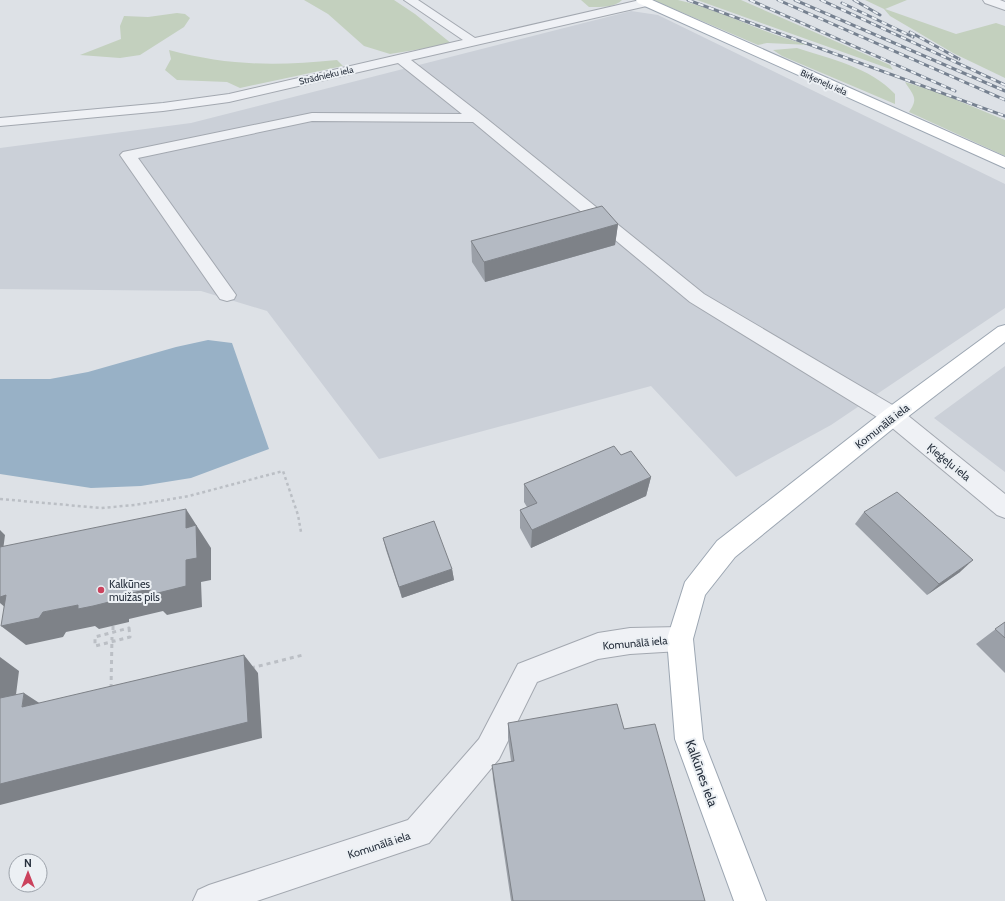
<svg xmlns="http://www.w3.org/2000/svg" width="1005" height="901" font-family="Cabin,sans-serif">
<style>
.built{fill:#cbd0d8}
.green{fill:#c3d0be}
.water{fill:#98b1c6}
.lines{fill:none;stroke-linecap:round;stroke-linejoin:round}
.minor-casing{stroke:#a3a8b0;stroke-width:2}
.major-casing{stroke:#9ca6b2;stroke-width:2}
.path-far1{stroke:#bbbfc5;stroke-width:2.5;stroke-dasharray:3 3;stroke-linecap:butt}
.path{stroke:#bbbfc5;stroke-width:3;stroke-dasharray:4 4;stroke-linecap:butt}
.minor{fill:#eff1f5;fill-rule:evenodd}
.major{fill:#fff;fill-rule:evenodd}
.rail-casing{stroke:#768190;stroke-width:3}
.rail{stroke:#ecf0f4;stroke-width:2;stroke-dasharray:5.5;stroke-linecap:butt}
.wall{fill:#9ba0a8}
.shaded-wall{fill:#7e8288}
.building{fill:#b4bac3;stroke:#7e8288}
.poi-dot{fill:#cb425d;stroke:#ecf0f4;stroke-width:1.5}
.labels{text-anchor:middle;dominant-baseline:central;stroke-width:4;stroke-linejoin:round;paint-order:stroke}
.far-street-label{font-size:9px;fill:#27303d;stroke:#ecf0f4}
.street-label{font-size:11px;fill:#27303d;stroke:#ecf0f4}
.poi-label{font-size:11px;fill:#27303d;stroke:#ecf0f4;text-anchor:start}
.near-street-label{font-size:13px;fill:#27303d;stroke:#ecf0f4}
</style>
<rect width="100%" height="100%" fill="#dde1e6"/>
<path class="built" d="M631,11L658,15L1005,184V308L831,425L736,477L651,386L379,459L267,311L201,291L0,289V148L191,123Z
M1005,366V472L934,418Z"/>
<path class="green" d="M304,0H394L415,14L452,44L390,54L364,46L328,14Z
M581,0H622C614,8 600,7 589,7Z
M653,0C661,0 670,0 678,0C723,10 764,35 810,45L767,43L758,45Z
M697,0H741L890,65L893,70Z
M865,0H907L885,9L956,34L996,23L1005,26V78L953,53L890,16L884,9Z
M177,13L185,14L190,18L184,27L140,55L120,58L80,55L121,39L120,26L124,16L148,17Z
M797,48C830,59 870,67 895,94V104L782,56L773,50Z
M169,50C229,66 276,66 337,60L343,66L240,88L227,82L177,80L165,70L171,59Z
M905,82L937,92L1005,120V156L909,112C919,98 913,95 905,82Z"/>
<path class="water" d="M208,340L232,343L269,449L191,478L141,486L91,488L0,474V379H50L88,372L176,347Z"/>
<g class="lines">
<g class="minor-casing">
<path id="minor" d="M404,0H418L475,38L640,0H652L653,2L651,5L411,60L482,115L704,294L901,410L1005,494V518L997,515L885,422L690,302L473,122L312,121L138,158L236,295L234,299L227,301L220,299L120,155L123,152L312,113L462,114L398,63L229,102L163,111L0,126V118L163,103L229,94L463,40Z
M983,0H1000L1005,2V10L985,3Z
M680,627L689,630L693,639L689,648L680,651L630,654L598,659L537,682L499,759L429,843L257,901H193L198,890L209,885L408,820L479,739L518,664L598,633L630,628Z"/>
</g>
<g class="major-casing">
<path id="major" d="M636,0H652L1005,157V168L638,3Z
M1005,325V342L901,422L735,557L705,595L693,639L703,739L766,901H734L675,739L667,639L685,582L717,541L885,410L998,327Z"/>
</g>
<path class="path-far1" d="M0,499L101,508L135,505L189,496L283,471L298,515L301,532"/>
<path class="path" d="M113,626V633
M129,628L130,637L95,646V637Z
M251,668L303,655
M111,688L112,637"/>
<use href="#minor" class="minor"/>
<use href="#major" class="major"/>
<g class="rail-casing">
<path id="rail" d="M688,0L1005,116
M750,0L955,91
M778,0L1005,100
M795,0L1005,91
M821,0L1005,85
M854,0L880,15
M842,3L913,37
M910,32L959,59"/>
</g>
<use href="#rail" class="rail"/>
</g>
<path class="wall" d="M618,224L615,245L485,282L472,262L471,241Z
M621,455L651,477L646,496L531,548L520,528V510L527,507L524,502V484Z
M864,512L960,572L927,595L855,524Z
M383,538L452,569L454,580L402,598L386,550Z
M1005,622V673L976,644Z
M508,723L624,729L705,901H511L493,779L492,765L511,761L508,738Z"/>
<path class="shaded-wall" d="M618,224L615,245L485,282L484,262Z
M651,477L646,496L531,548L532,530Z
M186,509L211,548V580L201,582L202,607L167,615L163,611L129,619V622L99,629L95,626L66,632L63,637L26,645L1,626L43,612L109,598L186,528Z
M0,530L5,535L0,574Z
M973,560L960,572L927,595L939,584Z
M452,569L454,580L402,598L399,587Z
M0,579L19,619L0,603Z
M244,655L258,673L262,738L0,805V784Z
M0,657L19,671L13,718L0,710Z
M24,693L50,710L22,707Z"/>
<path class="building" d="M602,206L618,224L484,262L471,241Z
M614,446L621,455L631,451L651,477L532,530L520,510L537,503L524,484Z
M897,492L973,560L939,584L864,512Z
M186,509V528L196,525L197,558L186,560V586L150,595V589L109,598V602L93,606L78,609V605L43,612L39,618L1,626L6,595L0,597V547Z
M434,521L452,569L399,587L383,538Z
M1005,622V638L995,629Z
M244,655L248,722L0,784V698L24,693L22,707Z
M617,704L624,729L655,724L705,901H513L492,765L514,761L508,723Z"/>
<circle class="poi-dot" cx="101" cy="590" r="4"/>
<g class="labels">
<g class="far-street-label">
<text transform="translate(326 75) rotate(-13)">Strādnieku iela</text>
<text transform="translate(824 82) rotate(24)">Birķeneļu iela</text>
</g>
<g class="street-label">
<text transform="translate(882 426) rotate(-38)">Komunālā iela</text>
<text transform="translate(949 462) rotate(39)">Ķieģeļu iela</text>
<text transform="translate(635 643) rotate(-5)">Komunālā iela</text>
<text transform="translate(379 845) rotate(-18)">Komunālā iela</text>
</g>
<g class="poi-label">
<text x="109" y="584">Kalkūnes<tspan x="109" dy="13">muižas pils</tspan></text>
</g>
<g class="near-street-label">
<text transform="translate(702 773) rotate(70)">Kalkūnes iela</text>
</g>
</g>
<g transform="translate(28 873)"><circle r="19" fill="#ecf0f4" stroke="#9da3ab"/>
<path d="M0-3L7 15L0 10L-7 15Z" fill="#cb425d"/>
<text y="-6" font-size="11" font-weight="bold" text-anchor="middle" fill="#27303d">N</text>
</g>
</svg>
